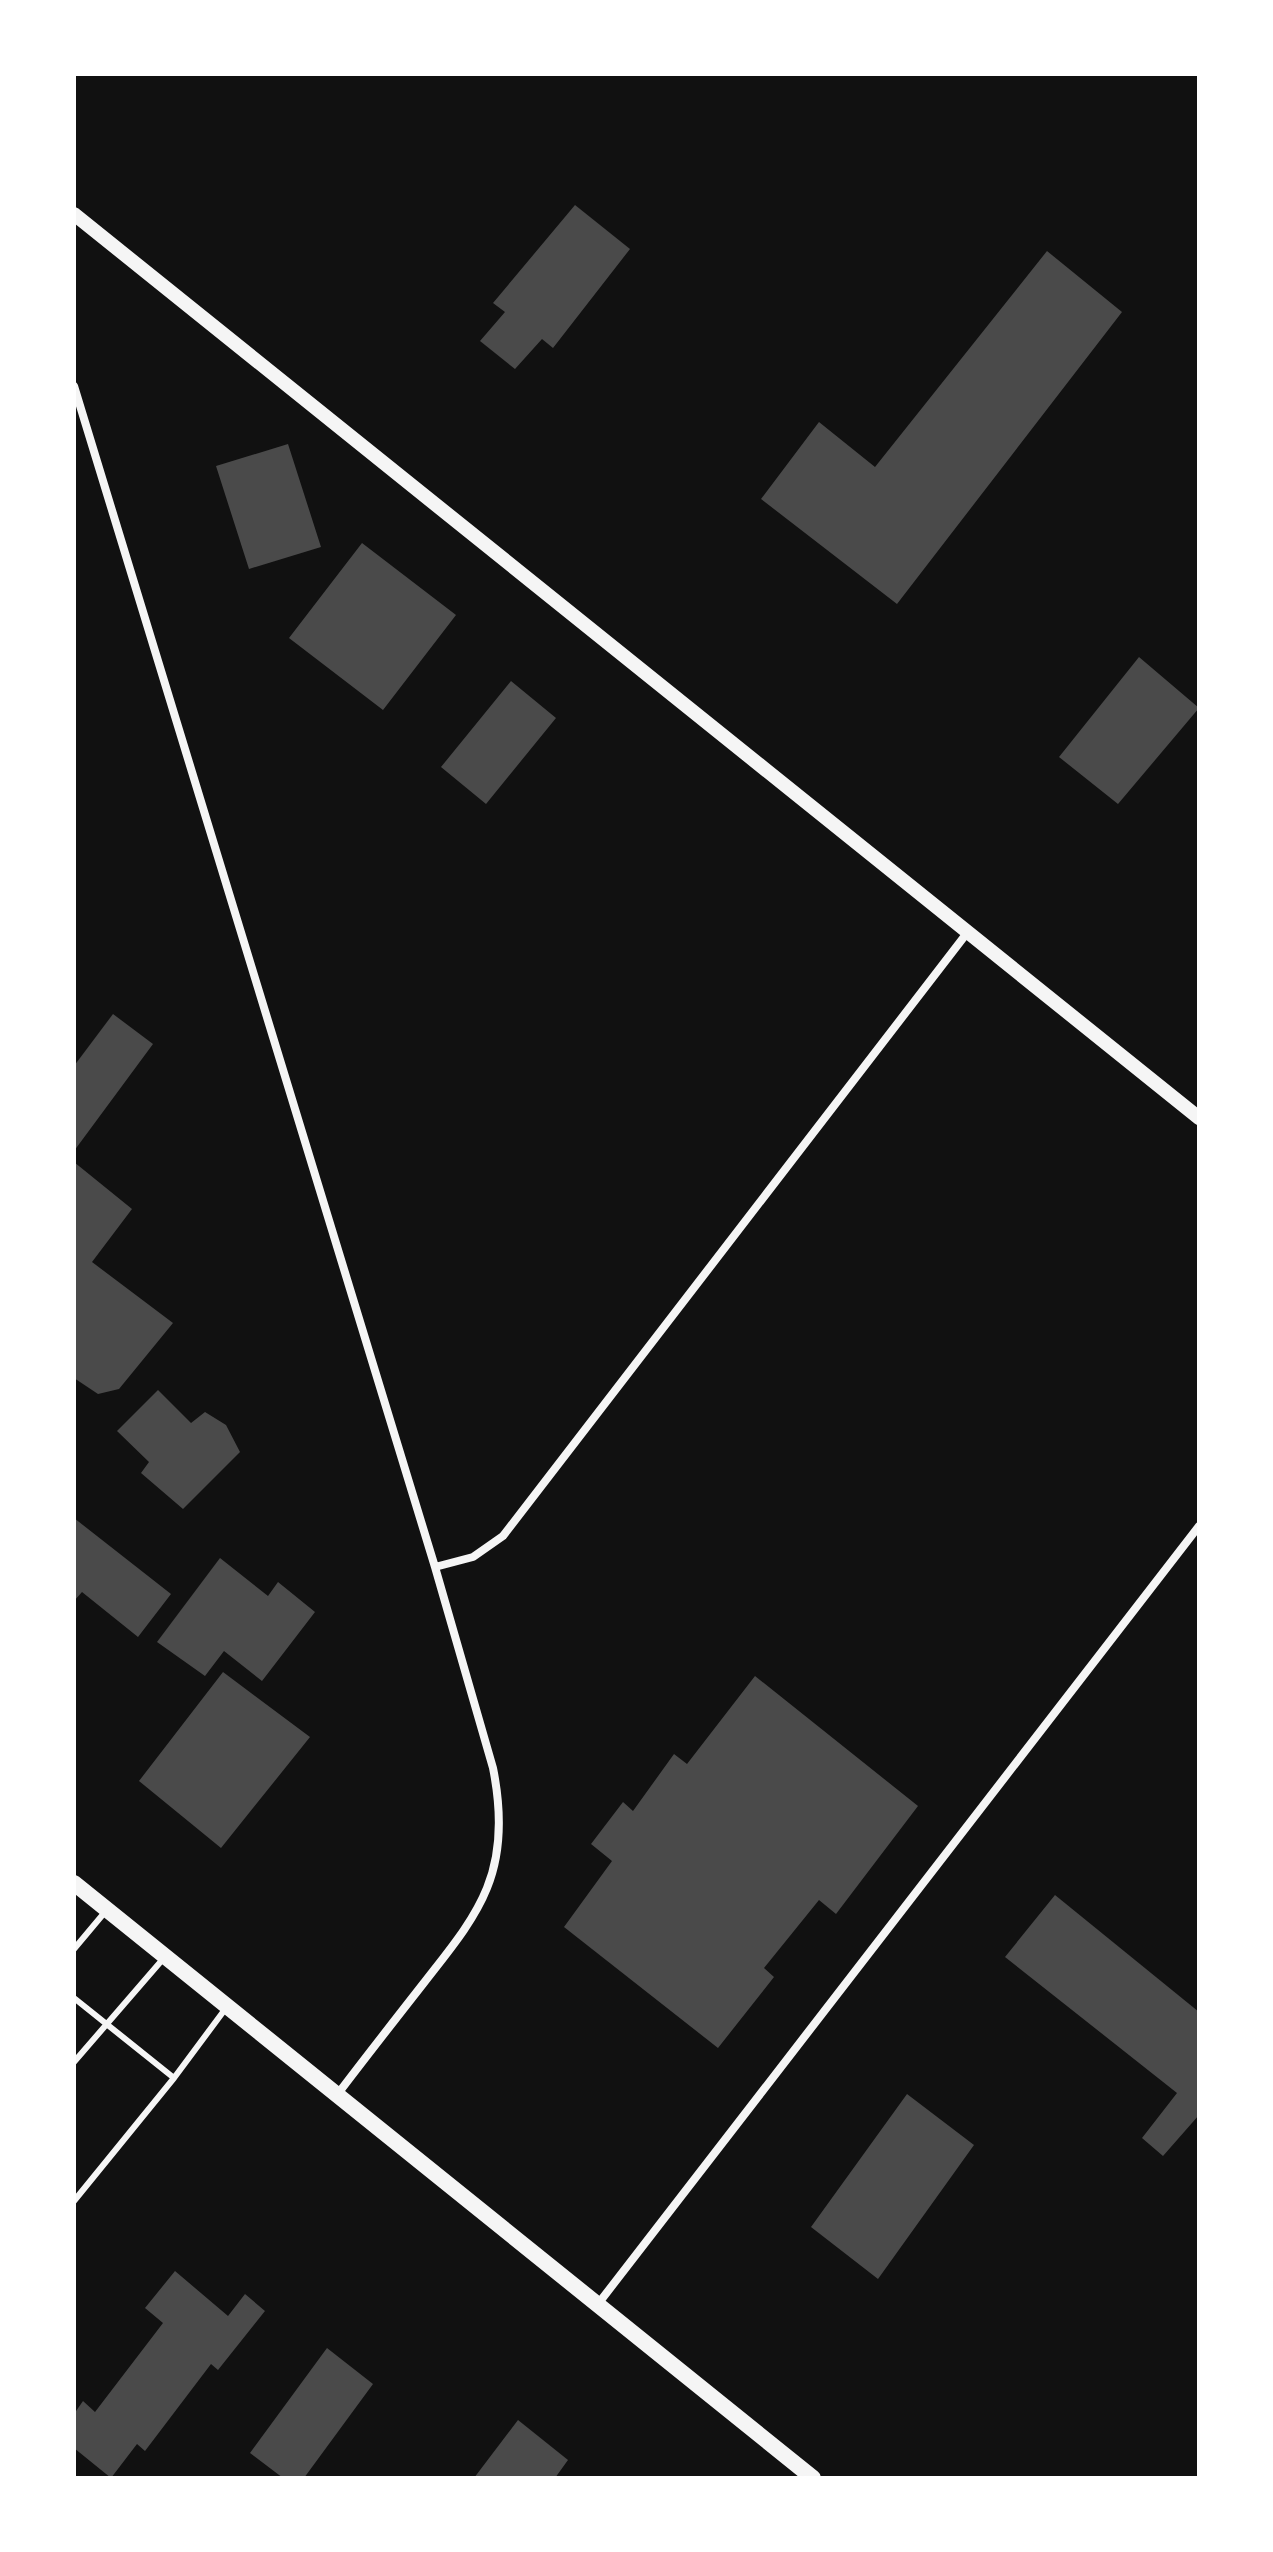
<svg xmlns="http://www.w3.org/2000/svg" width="1273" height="2552" font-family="'Golos Text',sans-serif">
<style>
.building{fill:#4a4a4a}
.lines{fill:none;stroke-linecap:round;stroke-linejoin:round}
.service{stroke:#f5f5f5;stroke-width:6}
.minor{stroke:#f5f5f5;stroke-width:8}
.tertiary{stroke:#f5f5f5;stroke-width:14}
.secondary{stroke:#f5f5f5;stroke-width:16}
</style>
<rect width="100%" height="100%" fill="#111"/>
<path class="building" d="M575,205L630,249L553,348L542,339L515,369L480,341L505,312L493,303Z
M1047,251L1122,312L897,604L761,499L819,422L875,467Z
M288,444L321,547L249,569L216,466Z
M362,543L456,615L383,710L289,638Z
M1139,657L1199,708L1118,804L1059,757Z
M511,681L556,718L486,804L441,767Z
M113,1014L153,1044L74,1151V1066Z
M74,1162L132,1209L92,1262L173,1323L119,1389L98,1394L74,1378Z
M158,1390L191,1423L205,1412L226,1425L240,1452L183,1509L141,1473L149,1462L117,1431Z
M74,1518L171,1594L138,1637L82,1592L74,1601Z
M220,1558L268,1596L278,1582L315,1612L262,1681L224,1651L205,1676L157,1642Z
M223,1672L310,1737L221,1848L139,1781Z
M755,1676L918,1806L836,1914L819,1900L764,1968L774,1977L718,2048L564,1927L612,1861L591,1844L623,1802L633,1811L674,1754L687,1764Z
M1055,1895L1199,2012V2115L1163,2156L1142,2138L1177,2093L1005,1957Z
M907,2094L974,2145L878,2279L811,2227Z
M175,2271L228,2316L245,2294L265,2311L218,2370L211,2364L145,2451L137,2444L111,2478L74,2448V2414L83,2401L95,2412L163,2323L145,2308Z
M327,2348L373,2384L304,2478H283L250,2453Z
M518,2420L568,2460L555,2478H474Z"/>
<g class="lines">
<path class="service" d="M74,1949L105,1912
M74,1998L174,2078L226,2008
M74,2062L163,1959
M74,2201L174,2078"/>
<path class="minor" d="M74,386L435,1567L493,1768C501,1808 503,1849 487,1888C473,1923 446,1954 423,1984C394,2021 365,2058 337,2095
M435,1567L473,1557L503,1536L967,933
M598,2304L1199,1526"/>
<path class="tertiary" d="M74,214L1199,1118"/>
<path class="secondary" d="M74,1883L813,2478"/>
</g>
<rect width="1273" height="2552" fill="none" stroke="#ffffff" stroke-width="152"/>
</svg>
